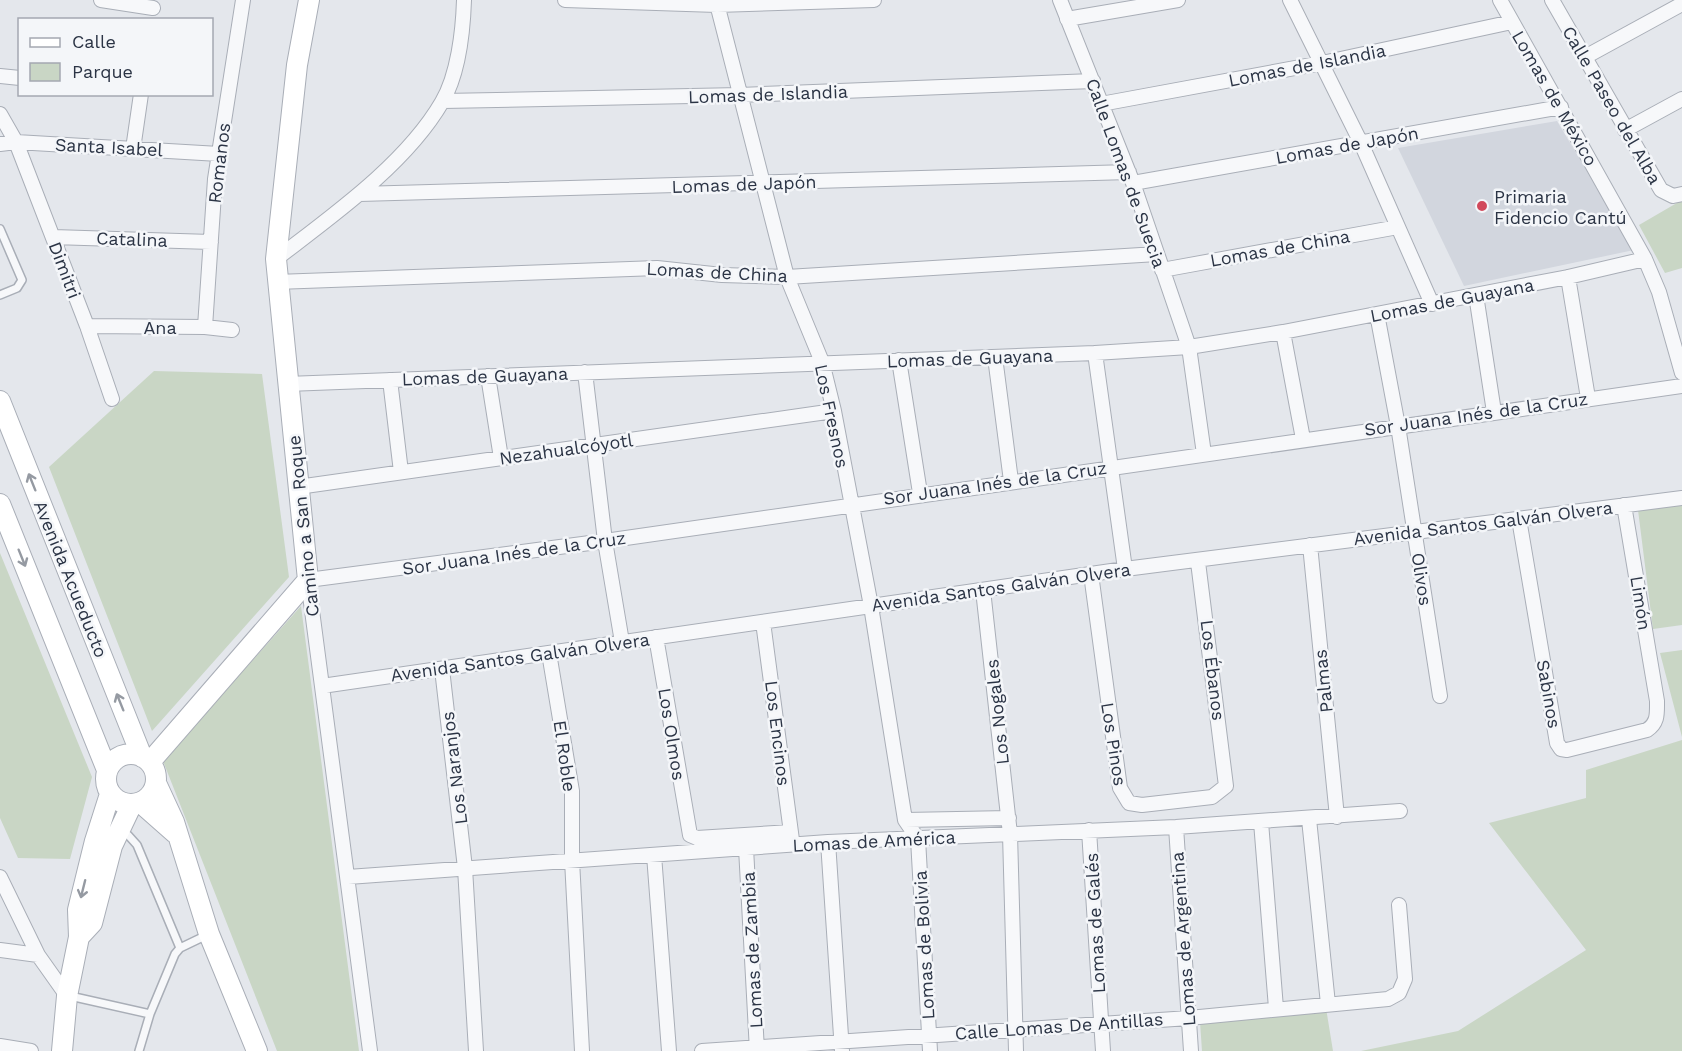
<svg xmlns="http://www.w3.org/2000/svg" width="1682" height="1051" font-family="'Work Sans',sans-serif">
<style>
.built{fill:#d2d6de}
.green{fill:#c9d6c5}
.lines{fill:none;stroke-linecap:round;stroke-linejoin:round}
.lane-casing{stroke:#a9aeb7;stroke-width:10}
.street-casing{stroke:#a9aeb7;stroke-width:16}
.secondary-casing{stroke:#a9aeb7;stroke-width:22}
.lane{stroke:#f7f8fa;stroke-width:7}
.street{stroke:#f7f8fa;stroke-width:14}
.secondary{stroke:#fff;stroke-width:20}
.oneway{stroke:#959aa2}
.poi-dot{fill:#d1495b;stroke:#f4f6f9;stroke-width:2}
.labels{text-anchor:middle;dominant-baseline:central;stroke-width:5;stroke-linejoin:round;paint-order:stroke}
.street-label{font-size:18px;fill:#2b3445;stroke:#f4f6f9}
.poi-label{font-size:18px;fill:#2b3445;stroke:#f4f6f9;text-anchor:start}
</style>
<rect width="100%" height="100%" fill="#e4e7ec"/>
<path class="built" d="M1557,121L1634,250L1464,286L1398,148Z"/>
<path class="green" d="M1682,200V268L1665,273L1639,225Z
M154,371L262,374L289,577L152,731L49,467Z
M1682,504V625L1653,629L1638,510Z
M0,553L92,777L70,859L18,858L0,818Z
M301,606L359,1051H277L163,761Z
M1682,650V737L1660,653Z
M1682,740V1051H1361L1458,1031L1586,950L1489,823L1586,798V770Z
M1326,1008L1333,1051H1202L1200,1022Z"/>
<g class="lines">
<g class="lane-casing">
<path id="lane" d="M0,229L22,280L17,288L0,295
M121,833L128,835L137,845L180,948
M70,996L150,1014L175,954L180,948L207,935
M139,1051L150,1014"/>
</g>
<g class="street-casing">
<path id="street" d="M101,0L153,8
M565,0L717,5L874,0
M716,0L787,277L822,362L834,411L871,606L905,820L918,839L930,1051
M1060,0L1133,183L1189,347L1204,454
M1290,0L1361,143L1432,304
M1500,0L1645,259L1659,292L1682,373
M1552,0L1661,190L1673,196L1682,194
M1067,19L1178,0
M1585,57L1682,4
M0,76L20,78
M443,101L740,95L1093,81
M1101,104L1322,63L1512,22
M0,114L16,142L87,326L112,399
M1625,130L1682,99
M0,144L16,142L219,154
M133,149L141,94
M1133,183L1561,107
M359,194L1129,172
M53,237L211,242
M276,259C332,216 406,164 442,102C458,75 463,31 464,0
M1162,270L1398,227
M1568,277L1588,398
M276,282L657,268L722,275L787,277L1157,254
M1476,295L1494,412
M1377,314L1398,426L1440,696
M87,326L205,327L232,330
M205,327L215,179L243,0
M1283,332L1303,439
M1095,353L1125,569
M995,357L1011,481
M899,360L920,493
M585,372L605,541L622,642
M488,376L501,458
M390,380L401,472
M287,384L1095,353L1189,347L1283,332L1568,277L1645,259
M298,487L834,411
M1519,519L1557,743L1561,749L1567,750L1647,730C1658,723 1657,714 1657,701L1624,505
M1310,545L1337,817
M1091,574L1120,788L1129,803L1142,805L1212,797L1226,786L1198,562
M983,590L1010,834L1016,1051
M763,622L792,840
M656,637L690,835L697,838L791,832
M549,653L572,791V860L582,1051
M442,669L465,868L476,1051
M322,686L1125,569L1682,498
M1309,819L1328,1004
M905,820L1009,818
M1261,822L1276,1008
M1176,827L1191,1051
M1089,830L1103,1051
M828,842L842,1051
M746,848L757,1051
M654,855L669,1051
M0,877L38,955L67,996
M348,877L828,842L1176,827L1400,811
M0,950L38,955
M0,1046L31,1051
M370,1051L308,580L605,541L1682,386
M702,1051L1189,1018L1388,999L1399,993L1405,979L1399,905"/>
</g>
<g class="secondary-casing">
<path id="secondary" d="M0,401L142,757
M0,504L107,770
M106 779a25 25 0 1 1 50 0a25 25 0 1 1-50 0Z
M150,762L308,580L276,259L297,65L309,0
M156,783L174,822L209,934L257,1051
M141,803L175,833
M79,937L92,923L112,846L132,804
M62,1051L67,996L79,937L78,910L95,841L110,794"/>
</g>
<use href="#lane" class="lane"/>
<use href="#street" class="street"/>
<use href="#secondary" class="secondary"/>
</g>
<defs><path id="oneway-shaft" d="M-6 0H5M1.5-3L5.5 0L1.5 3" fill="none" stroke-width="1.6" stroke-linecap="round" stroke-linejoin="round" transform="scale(1.5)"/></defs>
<g class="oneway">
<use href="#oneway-shaft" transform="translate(32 482) rotate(-112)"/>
<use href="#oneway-shaft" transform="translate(22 558) rotate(68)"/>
<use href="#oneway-shaft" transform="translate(120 702) rotate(-112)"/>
<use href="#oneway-shaft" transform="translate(83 889) rotate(104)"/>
</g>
<circle class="poi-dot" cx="1482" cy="206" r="6"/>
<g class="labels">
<g class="street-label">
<text transform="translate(1307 65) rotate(-11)">Lomas de Islandia</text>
<text transform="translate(768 94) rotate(-2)">Lomas de Islandia</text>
<text transform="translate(1555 98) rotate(60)">Lomas de México</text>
<text transform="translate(1612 105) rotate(60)">Calle Paseo del Alba</text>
<text transform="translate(1347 145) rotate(-10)">Lomas de Japón</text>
<text transform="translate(109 147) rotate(3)">Santa Isabel</text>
<text transform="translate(219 163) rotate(-83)">Romanos</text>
<text transform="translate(1126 173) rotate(70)">Calle Lomas de Suecia</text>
<text transform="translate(744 184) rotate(-2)">Lomas de Japón</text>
<text transform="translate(132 239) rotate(2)">Catalina</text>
<text transform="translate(1280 248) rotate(-10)">Lomas de China</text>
<text transform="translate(65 270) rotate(69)">Dimitri</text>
<text transform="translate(717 272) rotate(3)">Lomas de China</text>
<text transform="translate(1452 300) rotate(-11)">Lomas de Guayana</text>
<text x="160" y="327">Ana</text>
<text transform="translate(970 358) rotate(-2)">Lomas de Guayana</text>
<text transform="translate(485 376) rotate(-2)">Lomas de Guayana</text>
<text transform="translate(1476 414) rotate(-8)">Sor Juana Inés de la Cruz</text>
<text transform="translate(832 416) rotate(78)">Los Fresnos</text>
<text transform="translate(566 449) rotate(-8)">Nezahualcóyotl</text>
<text transform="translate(995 483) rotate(-8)">Sor Juana Inés de la Cruz</text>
<text transform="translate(1483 523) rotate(-7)">Avenida Santos Galván Olvera</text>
<text transform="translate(303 526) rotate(-96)">Camino a San Roque</text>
<text transform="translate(514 553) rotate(-8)">Sor Juana Inés de la Cruz</text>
<text transform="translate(71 579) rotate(68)">Avenida Acueducto</text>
<text transform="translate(1422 579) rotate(81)">Olivos</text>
<text transform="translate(1001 587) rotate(-8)">Avenida Santos Galván Olvera</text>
<text transform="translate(1641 603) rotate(81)">Limón</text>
<text transform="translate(520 657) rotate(-8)">Avenida Santos Galván Olvera</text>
<text transform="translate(1213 670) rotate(83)">Los Ébanos</text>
<text transform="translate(1323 681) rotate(-96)">Palmas</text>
<text transform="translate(1549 694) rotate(80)">Sabinos</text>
<text transform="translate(997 712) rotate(-96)">Los Nogales</text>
<text transform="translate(778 733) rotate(83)">Los Encinos</text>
<text transform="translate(672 734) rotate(81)">Los Olmos</text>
<text transform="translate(1114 744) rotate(81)">Los Pinos</text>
<text transform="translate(565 756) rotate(82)">El Roble</text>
<text transform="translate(454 768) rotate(-97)">Los Naranjos</text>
<text transform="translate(874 841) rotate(-3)">Lomas de América</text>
<text transform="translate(1095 923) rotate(-93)">Lomas de Galés</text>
<text transform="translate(1183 939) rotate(-94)">Lomas de Argentina</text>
<text transform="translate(924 945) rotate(-93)">Lomas de Bolivia</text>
<text transform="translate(752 950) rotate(-93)">Lomas de Zambia</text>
<text transform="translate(1059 1026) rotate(-4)">Calle Lomas De Antillas</text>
</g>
<g class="poi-label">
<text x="1494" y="196">Primaria<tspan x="1494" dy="21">Fidencio Cantú</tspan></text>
</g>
</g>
<rect x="18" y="18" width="195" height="78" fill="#f4f6f9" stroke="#a4a8b1" stroke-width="1.5"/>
<rect x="30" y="38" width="30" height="9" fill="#ffffff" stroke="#a4a8b1" stroke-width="1.5"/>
<text x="72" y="48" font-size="18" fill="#2b3445">Calle</text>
<rect x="30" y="63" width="30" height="18" fill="#c9d6c5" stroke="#a4a8b1" stroke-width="1.5"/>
<text x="72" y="78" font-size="18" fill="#2b3445">Parque</text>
</svg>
